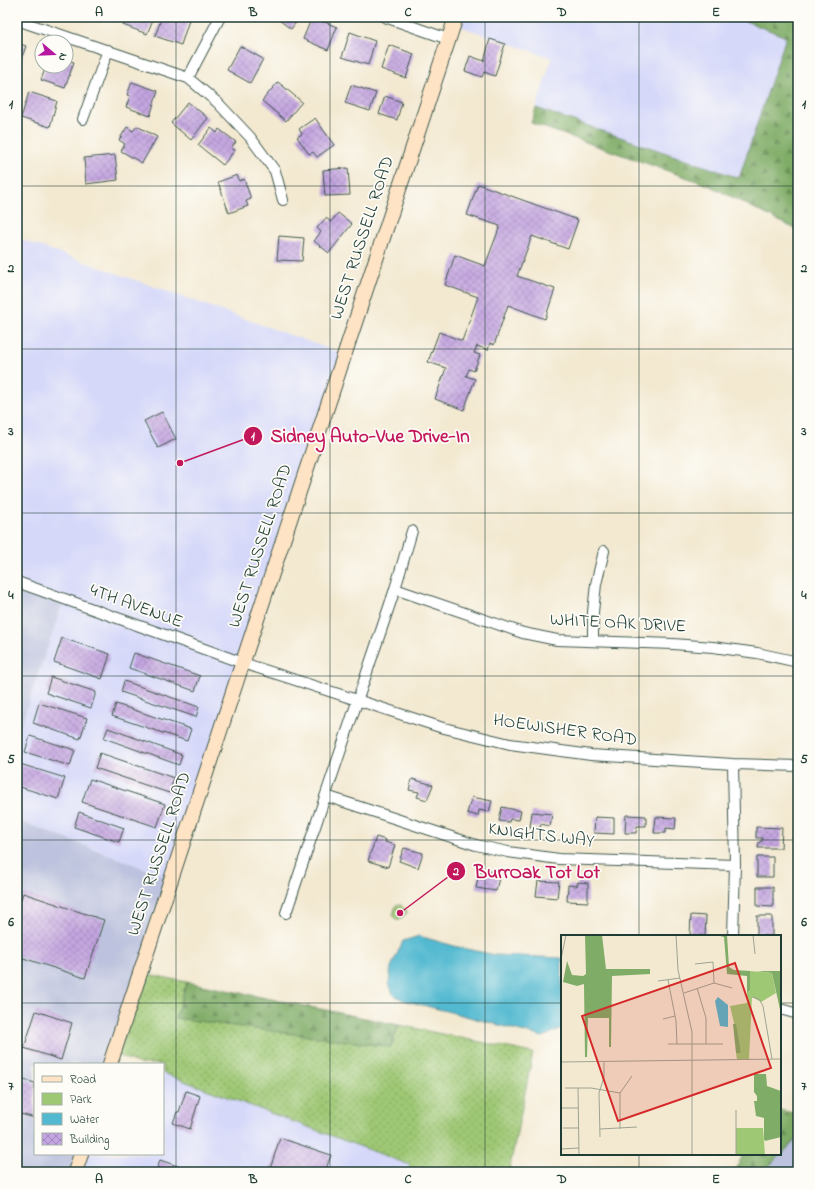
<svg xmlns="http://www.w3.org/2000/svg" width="815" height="1189" font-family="'Indie Flower',sans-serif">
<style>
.built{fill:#d5d8f9}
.industrial{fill:#bdc3de}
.green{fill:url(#green-dots);stroke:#5f8254}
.forest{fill:url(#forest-firs);stroke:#4f744d}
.water{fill:#52b9d0;stroke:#387b82}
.building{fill:url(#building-cross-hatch)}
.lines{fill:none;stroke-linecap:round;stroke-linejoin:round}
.street-casing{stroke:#3f574c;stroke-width:12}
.secondary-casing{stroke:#3f574c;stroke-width:16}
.street{stroke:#fff;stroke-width:10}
.secondary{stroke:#fee4c5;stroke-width:14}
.grid{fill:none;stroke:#1f3d34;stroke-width:1;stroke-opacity:0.55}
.labels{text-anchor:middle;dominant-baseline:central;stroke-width:3.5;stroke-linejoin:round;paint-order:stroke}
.street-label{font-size:18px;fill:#1f3d34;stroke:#fdfcf7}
.inset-road{fill:none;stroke:#9ea492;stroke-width:1}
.view{fill:#d62828;fill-opacity:0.15;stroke:#d62828;stroke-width:2}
.inset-edge{fill:none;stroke:#1f3d34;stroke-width:2}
.leader{fill:none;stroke:#c2185b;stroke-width:1.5}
.callout-dot{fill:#c2185b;stroke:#fdfcf7;stroke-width:1.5}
.mark-label{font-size:12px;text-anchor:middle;font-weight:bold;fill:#fff}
.callout-label{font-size:19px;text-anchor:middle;font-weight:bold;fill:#c2185b;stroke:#fdfcf7;stroke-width:3.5;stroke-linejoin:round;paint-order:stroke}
.neatline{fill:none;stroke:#1f3d34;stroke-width:1.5}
.grid-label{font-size:13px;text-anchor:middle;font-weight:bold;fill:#1f3d34}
</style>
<defs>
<pattern id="green-dots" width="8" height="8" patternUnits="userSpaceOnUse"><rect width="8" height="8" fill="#9fc874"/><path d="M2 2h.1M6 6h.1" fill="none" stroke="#81a460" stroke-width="1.8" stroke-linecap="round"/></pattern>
<pattern id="forest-firs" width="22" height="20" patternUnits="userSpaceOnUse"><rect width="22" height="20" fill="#7fac66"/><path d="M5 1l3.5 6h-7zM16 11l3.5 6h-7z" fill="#678d55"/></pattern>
<pattern id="building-cross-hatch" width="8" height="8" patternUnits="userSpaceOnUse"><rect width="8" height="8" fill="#c4a5e1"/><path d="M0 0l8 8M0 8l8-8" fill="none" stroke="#9f88b7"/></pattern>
</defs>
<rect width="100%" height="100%" fill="#fdfcf7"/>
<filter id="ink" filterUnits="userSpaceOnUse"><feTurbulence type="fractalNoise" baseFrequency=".025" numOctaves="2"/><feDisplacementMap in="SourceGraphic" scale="8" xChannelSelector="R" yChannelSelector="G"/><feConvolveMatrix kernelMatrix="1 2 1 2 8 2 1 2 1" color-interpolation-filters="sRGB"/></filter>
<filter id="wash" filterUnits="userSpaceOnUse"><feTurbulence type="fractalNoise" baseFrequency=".012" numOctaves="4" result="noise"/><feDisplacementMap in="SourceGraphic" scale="16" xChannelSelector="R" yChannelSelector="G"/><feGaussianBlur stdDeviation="0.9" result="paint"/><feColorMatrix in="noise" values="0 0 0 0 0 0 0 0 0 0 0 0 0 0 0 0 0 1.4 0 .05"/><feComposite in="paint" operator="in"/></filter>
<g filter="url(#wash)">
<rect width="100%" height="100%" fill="#f3e9d1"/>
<path class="built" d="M456,17H735L786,37L739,178L536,108L552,58L453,24Z
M17,238L344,354L172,879L17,820V737L64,599L17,582Z
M163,1073L411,1165L408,1172H75L81,1154H163Z"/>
<path class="industrial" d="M17,582L64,599L17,737Z
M17,820L172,879L110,1064H35V1154H81L75,1172H17Z
M798,1138V1172H766L768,1167Z"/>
<path class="green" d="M396,905H401L408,912L399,920L395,919L393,915Z
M141,973L187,982L175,1018L391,1047L399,1025L533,1053L509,1172H408L410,1165L163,1073V1064H140L114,1054Z"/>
<path class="forest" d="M735,17H798V230L787,225L708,185L531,123L536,108L739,178L786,37Z
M187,982L399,1025L390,1047L175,1018Z
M780,1110L798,1114V1138L768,1167L766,1172H735L743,1154H780Z"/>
<path class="water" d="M419,936L458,947L495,955L562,958V1028L543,1037L458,1014L403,1000L393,994L389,983L391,967L403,941Z"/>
<g id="blocks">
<path class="building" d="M102,17H118L116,22Z
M126,17H154L147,34L123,25Z
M162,17H181L189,20L181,45L155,36Z
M275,17H300L291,29Z
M312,17L337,27L328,50L303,39Z
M350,32L375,41L368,65L342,57Z
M490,39L505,44L495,76L484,72L482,77L465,71L470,56L484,61Z
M17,43L26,46L17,72Z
M389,45L414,54L406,78L381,69Z
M240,46L263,59L250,83L227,70Z
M66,60L74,62L65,88L41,80L46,66H66Z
M132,82L158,91L150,116L126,107L130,96L127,95Z
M278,82L302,102L286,121L262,101Z
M351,85L376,93L370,111L345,103Z
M29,92L57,101L50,127L21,118Z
M385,96L402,102L397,120L379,114Z
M188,102L208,118L191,140L171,123Z
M315,118L334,145L317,157L313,152L309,154L297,137L302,134L299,129Z
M137,126L157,137L142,163L121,151L125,144L119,140L127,127L133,131Z
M211,128L217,133L219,129L236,142L231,148L235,150L223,165L198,145Z
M115,155L118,180L86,184L84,158Z
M348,168L350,195L325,196L323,170Z
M237,175L239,181L244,179L251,199L246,201L248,206L229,213L218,182Z
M478,184L578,220L568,249L532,236L517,276L555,289L545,319L508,305L494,345L490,343L488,350L477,346L474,353L480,355L474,371L469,369L466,376L475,379L464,410L435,399L446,368L428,362L439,332L462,341L478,297L445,285L455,255L485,266L500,226L467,215Z
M338,213L352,224L329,253L314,241L321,232L317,228L326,218L331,222Z
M279,236L304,238L302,261L277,260Z
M162,412L176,439L158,448L144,421Z
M62,638L110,654L102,679L54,662Z
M134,653L200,676L195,691L129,668Z
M51,677L96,692L91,708L46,693Z
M124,681L199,707L196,717L121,692Z
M39,703L87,718L80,739L33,723Z
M116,704L191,729L187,741L112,716Z
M108,728L182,755L179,765L104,738Z
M30,736L75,750L70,766L25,752Z
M100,753L174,778L169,793L95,768Z
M20,764L65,778L58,799L17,786V773Z
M90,779L165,804L157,827L82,802Z
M412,779L433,785L427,800L417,797L419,792L409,790Z
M472,797L492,801L489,812L479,810L478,816L467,813Z
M502,807L521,811L519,820L510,819L509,822L499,821Z
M79,812L124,828L119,842L74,827Z
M532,812L552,814L550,826L541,824L540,828L530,827Z
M626,815L646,816V826H637L636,833H625Z
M595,817L614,818V834L594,833Z
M656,817L676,818L675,829L666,828V833H654Z
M756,827L782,828L781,848H758L759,842L762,841V838H756Z
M376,837L386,840L385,842L395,845L388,867L368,861Z
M404,848L423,853L418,868L399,861Z
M757,857H773V877H757Z
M489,871L500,873L496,891L476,888L479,872L489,874Z
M538,881L559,882L557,898L536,896Z
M578,882L588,883V902L567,901L568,885L577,886Z
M757,887H773V907L757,906Z
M23,893L104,920L85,978L17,956V913Z
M691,915L706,916L705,936L690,935Z
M757,916H772V936H757Z
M36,1011L72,1023L61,1060L24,1048Z
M17,1078L35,1083V1118L17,1113Z
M186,1091L200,1096L190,1129L173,1123L177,1112H179Z
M280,1138L331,1155L325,1172H269Z
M160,1160L189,1170L188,1172H156Z"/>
</g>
</g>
<g filter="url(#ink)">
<use href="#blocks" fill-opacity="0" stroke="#3f574c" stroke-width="1"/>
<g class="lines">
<g class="street-casing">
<path id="street" d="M385,17L448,39
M17,20L188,78L218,103L250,137L275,171L283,200
M188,78L220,17
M83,119L108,50
M17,582L243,663L440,727L510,744L591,755L733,764L798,766
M395,589L523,633L557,640L673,644L713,647L757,653L798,662
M593,641V612L596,584L604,551
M326,796L476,845L508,852L559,859L735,865
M286,913L395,589L412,531
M733,936L735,865L733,764
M780,1009L798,1014"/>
</g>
<g class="secondary-casing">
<path id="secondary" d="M110,1064L456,17
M75,1172L81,1154"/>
</g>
<use href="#street" class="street"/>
<use href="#secondary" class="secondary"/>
</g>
</g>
<path class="grid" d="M176,17V1172M330,17V1172M485,17V1172M639,17V936M17,186H798M17,349H798M17,513H798M17,676H798M17,840H798M17,1003H562M780,1003H798M639,1154V1172"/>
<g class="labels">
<g class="street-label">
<text transform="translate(363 238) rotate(-72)">WEST RUSSELL ROAD</text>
<text transform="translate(261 546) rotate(-72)">WEST RUSSELL ROAD</text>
<text transform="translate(136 607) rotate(20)">4TH AVENUE</text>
<text transform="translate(618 624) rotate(3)">WHITE OAK DRIVE</text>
<text transform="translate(565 731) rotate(8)">HOEWISHER ROAD</text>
<text transform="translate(541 836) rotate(7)">KNIGHTS WAY</text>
<text transform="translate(160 854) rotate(-72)">WEST RUSSELL ROAD</text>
</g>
</g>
<g transform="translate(561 935)">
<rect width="220" height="220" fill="#f3e9d1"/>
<path d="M189,36L211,38L215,58L200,67L191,62L188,125H176L175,118H180L169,71L186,68V58L189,55ZM175,193H202L204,220H175Z" fill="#9fc874"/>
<path d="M11,0L6,26L11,40L22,41L25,39L24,0H41L45,34H89V39L51,41L50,112H48V83H27L26,122H24L23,49L16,51L2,47ZM155,0H166L168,32L173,35L189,36V55L186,58V41L166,39L163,2ZM196,36H220V79L211,38ZM172,89H175L180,118H175ZM193,139H205L206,151L220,156V202L204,206L203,204V183L195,181L193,166H196V161L193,157Z" fill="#7fac66"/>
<path d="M157,62L167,70V92L159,91L154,66Z" fill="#52b9d0"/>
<path class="inset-road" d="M115,0L117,35L131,97V220M192,0L194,19M0,24L5,0M134,29L152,27L153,48M107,45L115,86L116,109M97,46L119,43M136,53L145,83V109M123,58L153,48L171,53M191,62L198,64L202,71L211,124M102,84L114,81M107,109H162M0,127L220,124M4,153H30L59,158M17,153L18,220M1,173H18M175,175V220M2,193H18M39,194L76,192M59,194V158L71,141M39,202L38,158L43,142V127M0,214L18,213"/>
<path class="view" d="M174,28L210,133L57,186L21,81Z"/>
<rect width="220" height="220" class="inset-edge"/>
</g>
<path class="leader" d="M180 463L253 436M400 913L456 871"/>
<g class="callout-dot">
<circle cx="180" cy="463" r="4"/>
<circle cx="400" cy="913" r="4"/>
<circle cx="253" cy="436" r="10"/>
<circle cx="456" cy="871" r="10"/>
</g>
<g class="mark-label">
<text x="253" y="440">1</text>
<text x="456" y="875">2</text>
</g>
<g class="callout-label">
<text x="370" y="442">Sidney Auto-Vue Drive-In</text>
<text x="537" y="878">BurrOak Tot Lot</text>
</g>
<rect width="815" height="1189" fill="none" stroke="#fdfcf7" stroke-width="44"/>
<rect x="34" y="1063" width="130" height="92" fill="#fdfcf7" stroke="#a4b0a9"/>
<rect x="42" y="1076" width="20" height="6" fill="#fee4c5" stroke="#a4b0a9"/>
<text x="70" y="1083" font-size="12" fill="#1f3d34">Road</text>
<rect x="42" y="1093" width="20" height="12" fill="#9fc874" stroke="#a4b0a9"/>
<text x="70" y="1103" font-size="12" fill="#1f3d34">Park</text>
<rect x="42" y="1113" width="20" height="12" fill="#52b9d0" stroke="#a4b0a9"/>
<text x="70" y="1123" font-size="12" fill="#1f3d34">Water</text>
<rect x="42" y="1133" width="20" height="12" fill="url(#building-cross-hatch)" stroke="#a4b0a9"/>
<text x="70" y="1143" font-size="12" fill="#1f3d34">Building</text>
<g transform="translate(54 54) rotate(109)"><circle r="19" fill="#fdfcf7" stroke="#a4b0a9"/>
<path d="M0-3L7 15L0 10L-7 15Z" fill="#b5179e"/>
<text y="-6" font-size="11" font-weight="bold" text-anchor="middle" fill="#1f3d34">N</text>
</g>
<rect x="22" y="22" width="771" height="1145" class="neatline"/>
<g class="grid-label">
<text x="99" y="16">A</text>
<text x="253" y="16">B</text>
<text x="408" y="16">C</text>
<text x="562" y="16">D</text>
<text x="716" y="16">E</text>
<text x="11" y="108">1</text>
<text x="804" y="108">1</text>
<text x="11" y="272">2</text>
<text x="804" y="272">2</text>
<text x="11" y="435">3</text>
<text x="804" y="435">3</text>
<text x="11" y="599">4</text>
<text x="804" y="599">4</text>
<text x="11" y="763">5</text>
<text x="804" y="763">5</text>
<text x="11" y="926">6</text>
<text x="804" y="926">6</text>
<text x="11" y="1090">7</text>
<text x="804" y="1090">7</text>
<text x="99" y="1183">A</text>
<text x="253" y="1183">B</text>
<text x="408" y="1183">C</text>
<text x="562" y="1183">D</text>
<text x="716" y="1183">E</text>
</g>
</svg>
